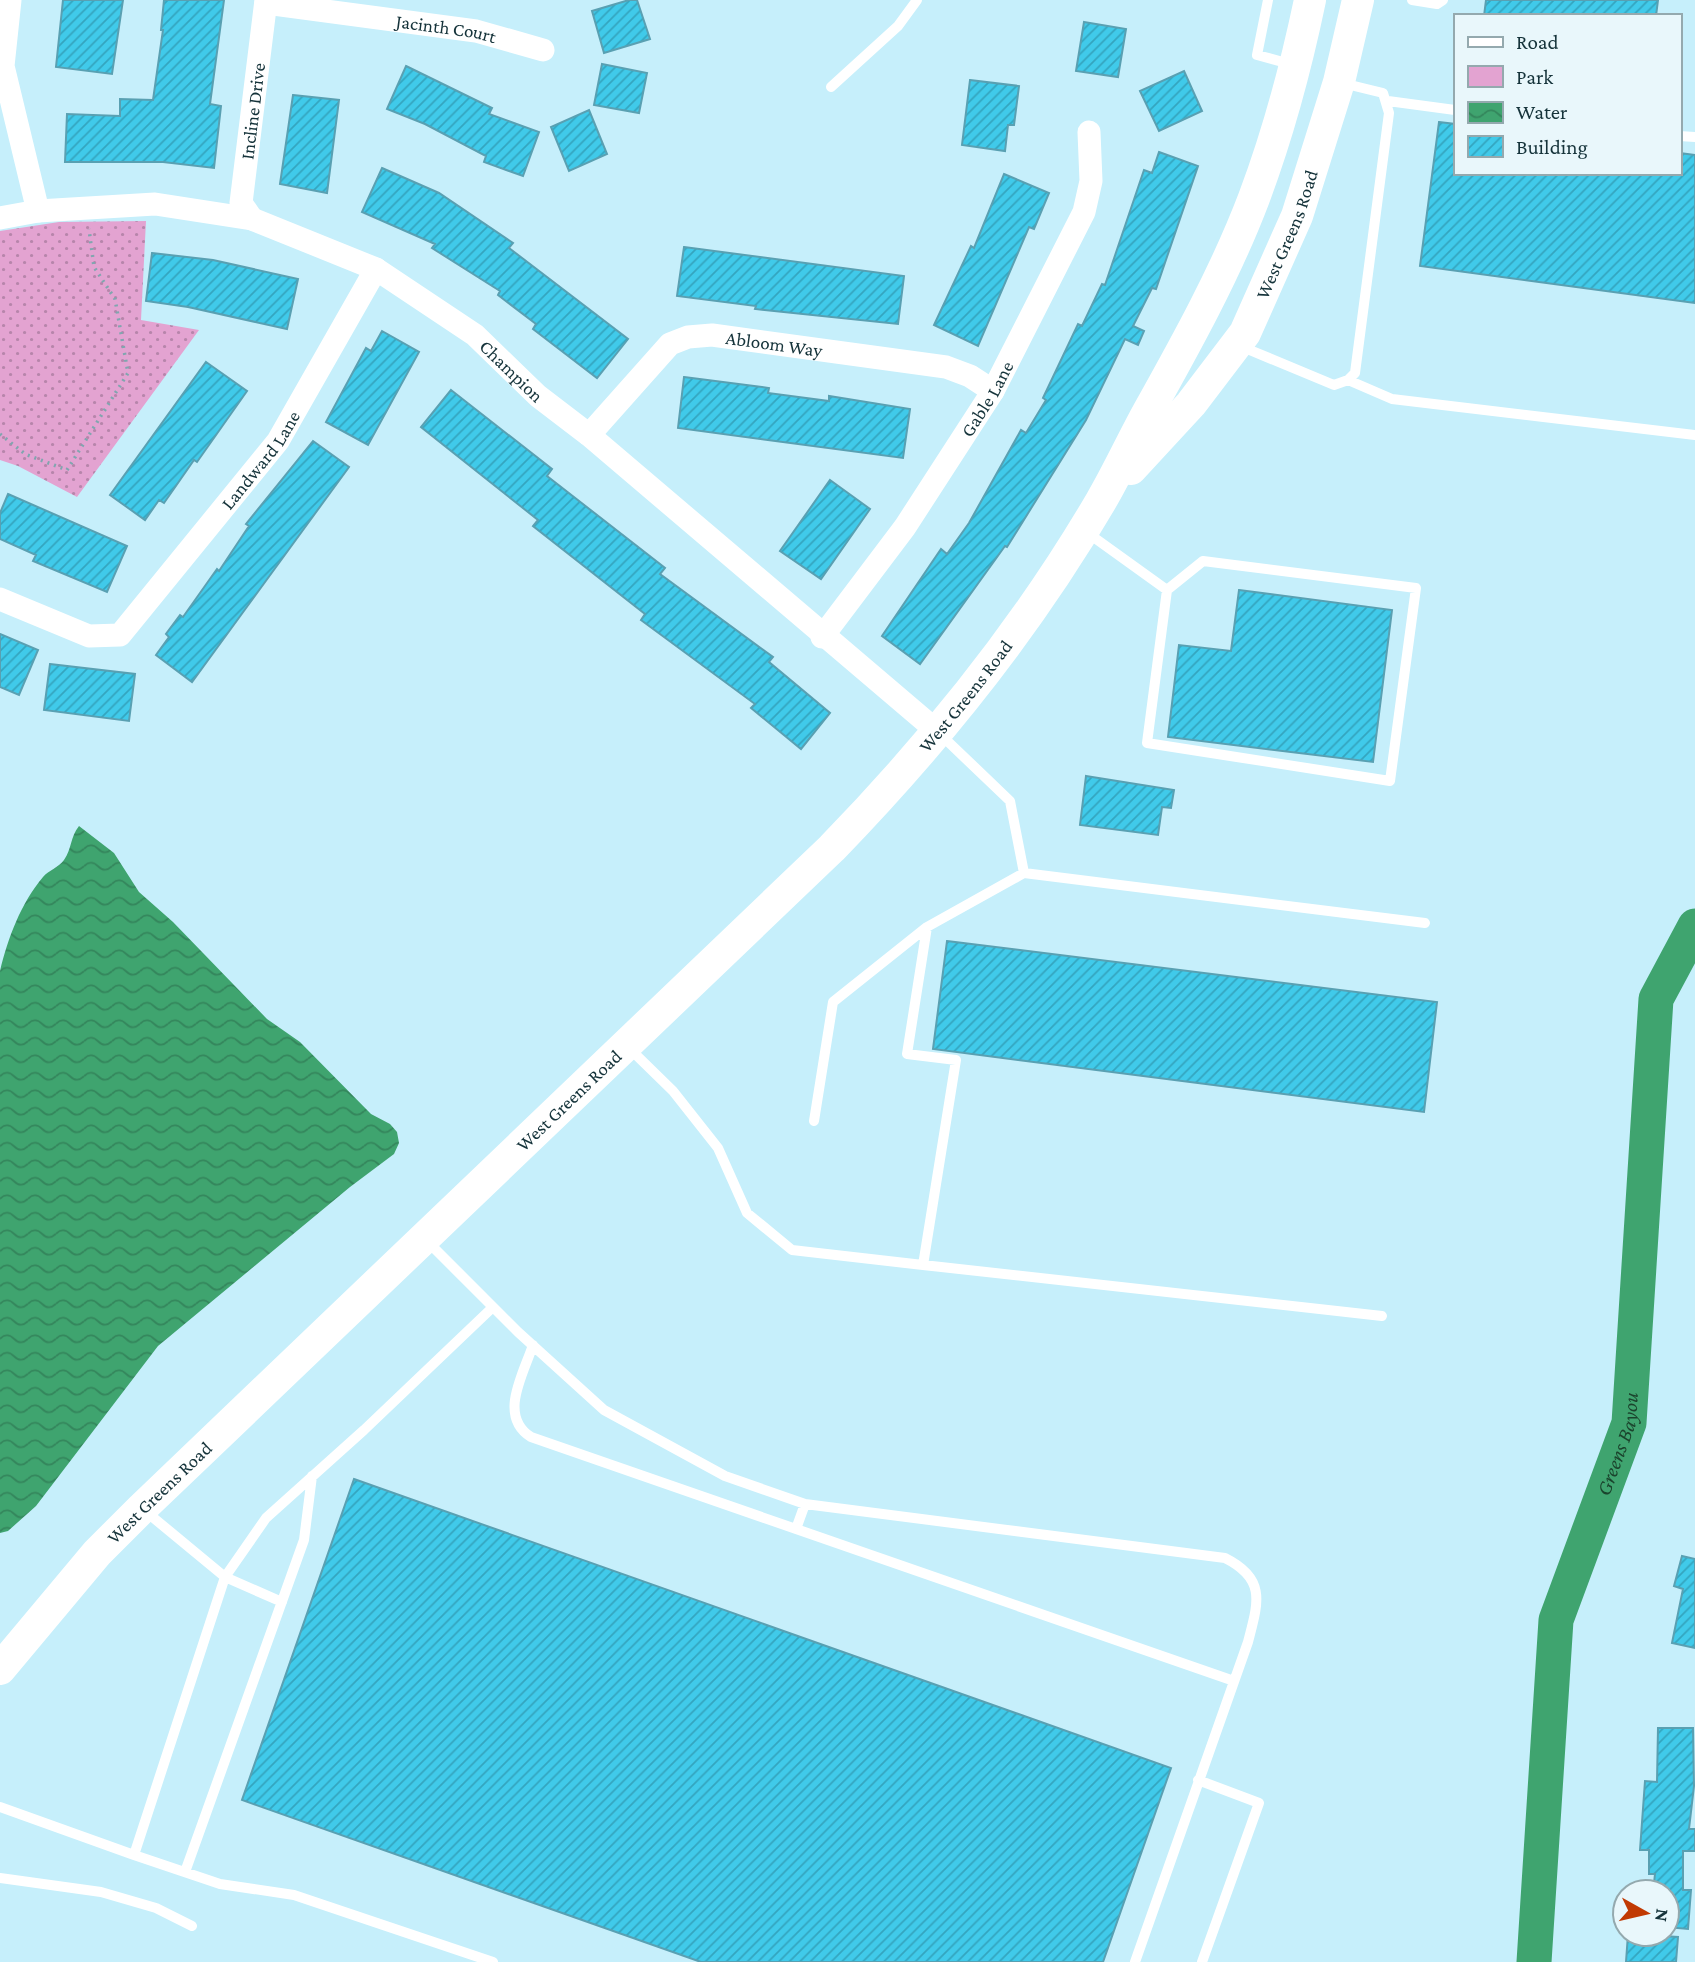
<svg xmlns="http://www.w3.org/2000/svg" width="1695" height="1962" font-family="'Crimson Pro',serif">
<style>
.green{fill:url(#green-dots)}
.water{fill:url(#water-waves)}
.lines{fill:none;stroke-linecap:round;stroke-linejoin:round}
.river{stroke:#3fa46f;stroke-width:35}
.building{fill:url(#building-hatch);stroke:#59a0b2;stroke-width:2}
.path{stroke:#81a5af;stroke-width:3.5;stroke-dasharray:2 5;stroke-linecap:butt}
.lane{stroke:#fff;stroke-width:10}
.street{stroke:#fff;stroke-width:23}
.secondary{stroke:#fff;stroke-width:32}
.labels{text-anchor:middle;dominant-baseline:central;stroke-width:7;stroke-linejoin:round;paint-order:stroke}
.street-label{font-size:19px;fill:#15333a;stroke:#e9f7fb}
.water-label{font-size:21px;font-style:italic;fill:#1b442d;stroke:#e9f7fb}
</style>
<defs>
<pattern id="green-dots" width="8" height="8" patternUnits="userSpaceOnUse" patternTransform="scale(1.75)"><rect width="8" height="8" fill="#e3a3d1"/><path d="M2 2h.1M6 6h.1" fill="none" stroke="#b785ab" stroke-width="1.8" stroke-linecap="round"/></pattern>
<pattern id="water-waves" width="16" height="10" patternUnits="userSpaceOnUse" patternTransform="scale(1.75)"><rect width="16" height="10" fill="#3fa46f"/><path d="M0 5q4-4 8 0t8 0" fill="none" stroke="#34865c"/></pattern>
<pattern id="building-hatch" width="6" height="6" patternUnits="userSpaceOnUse" patternTransform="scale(1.75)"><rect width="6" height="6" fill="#40caea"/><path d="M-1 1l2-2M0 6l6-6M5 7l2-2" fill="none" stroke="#34a5bf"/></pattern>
</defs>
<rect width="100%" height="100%" fill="#c6effb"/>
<path class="green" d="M146,221L141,320L199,330L77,497L18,466L0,460V231L59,222Z"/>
<path class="water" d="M79,826L114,853L139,892L173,922L267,1019L300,1042L371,1114L390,1124L397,1132L399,1143L394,1154L350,1187L158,1346L36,1506L8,1531L0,1533V971C8,938 21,903 43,877C49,870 58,868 64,860C72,849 70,837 79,826Z"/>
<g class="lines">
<path class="river" id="s1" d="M1534,1962L1556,1620L1629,1423L1656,999L1695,926"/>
</g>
<path class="building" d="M63,0H123L112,74L56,67Z
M164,0H224L210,104L221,106L214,168L163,162H65L67,114L120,116V99L153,100L163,30H161Z
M629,0H637L650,39L604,53L592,11Z
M1486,0H1658L1656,16H1484Z
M1084,22L1126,29L1118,77L1076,71Z
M602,64L647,73L639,113L594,105Z
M406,66L492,108L489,114L539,132L523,176L484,162L486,156L425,124L387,109Z
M1184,71L1202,111L1159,131L1140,91Z
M970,80L1019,86L1014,125H1008L1005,151L962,145Z
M293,95L339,100L327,193L280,184Z
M589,110L607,154L569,171L551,127Z
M1439,122L1455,124V173H1679V153L1695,155V303L1420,266Z
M1159,152L1198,166L1156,289L1152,288L1133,326L1144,331L1138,345L1125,339L1086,420L1007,547L1005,546L920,664L882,636L941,549L947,554L969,523L1021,430L1026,433L1046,400L1043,398L1078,324L1082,326L1102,284L1105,285L1144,170L1152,173Z
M382,168L439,193L513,243L509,248L628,339L597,378L533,329L536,324L498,295L500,291L432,248L435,244L362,212Z
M1004,174L1049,193L1034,229L1029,227L978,346L934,325L971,246L974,248Z
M684,247L904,276L898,324L755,309L756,306L677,296Z
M152,253L213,260L298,279L287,329L188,307L146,301Z
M382,331L419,352L368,445L326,422L366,348L371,351Z
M206,362L247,391L197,462L194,460L164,503L159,500L145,520L110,495Z
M684,377L769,388L768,393L829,401V396L910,409L903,458L678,428Z
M451,390L552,469L547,476L665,568L660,574L773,657L769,662L830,713L801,749L751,708L755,704L641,620L645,614L533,526L538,520L421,427Z
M313,441L349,467L192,682L156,655L169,637L166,634L180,615L183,617L217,569L219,571L249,526L246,524Z
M830,480L870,509L821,579L780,551Z
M8,494L127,546L107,592L33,561L36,555L0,539V513Z
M1239,590L1392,610L1373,762L1168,737L1179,645L1231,651Z
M0,634L38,650L19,695L0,687Z
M50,664L135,674L129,721L44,710Z
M1086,776L1174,790L1171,808L1162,807L1158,835L1080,825Z
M947,941L1437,1002L1424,1112L933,1049Z
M354,1479L1171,1768L1103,1962H701L242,1800Z
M1682,1556L1695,1559V1648L1672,1643L1683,1589L1674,1586Z
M1658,1728H1693L1694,1786L1689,1829H1695V1851H1683V1890H1691L1688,1929L1667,1927V1892H1653L1655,1874H1649V1850H1640L1645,1781L1657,1782Z
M1628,1934L1678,1937L1676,1962H1626Z"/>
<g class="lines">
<path class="path" d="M0,434L25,454L67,470L128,373L115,299L94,267L89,229"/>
<path class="lane" d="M1268,0L1257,55L1294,65
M1412,0L1437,4L1443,0
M831,87L898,26L917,0
M1388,101L1455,110
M1679,136L1695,137
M1240,346L1334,385L1348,380L1355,373L1389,113L1383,93L1342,83
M1348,380L1392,399L1695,435
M1085,531L1167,590L1147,743L1390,781L1416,588L1203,561L1167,590
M940,734L1010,801L1024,873
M629,1048L673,1091L718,1148L747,1213L792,1250L923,1265L956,1060L907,1054L927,927
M814,1121L833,1002L927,927L1024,873L1425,923
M427,1241L518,1332L604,1410L725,1476L805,1504L1225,1558C1267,1579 1258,1603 1248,1642L1135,1962
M923,1265L1382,1316
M533,1345C523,1375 498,1416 531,1437L1234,1681
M144,1510L225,1577L282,1602
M796,1529L805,1504
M1198,1780L1259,1803L1202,1962
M0,1807L134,1855
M185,1872L304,1540L312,1476
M0,1878L101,1892L156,1908L192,1926
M493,1962L294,1895L220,1884L134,1855L225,1577L266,1518L364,1430L493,1307"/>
<g class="street">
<path d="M10,0L3,66L38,211"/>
<path id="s2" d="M266,3L476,31L543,50"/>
<path id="s3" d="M0,218L38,211L155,204L252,219L376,269L475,335L538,396L589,435L938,732"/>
<path id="s4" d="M252,219L241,203L266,0"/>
<path id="s5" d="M589,435L670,344L688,337L712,335L946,367L970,376L993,391"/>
<path id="s6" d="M0,599L89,636L120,635L278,441L376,269"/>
<path id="s7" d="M822,637L905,527L993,391L1084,212L1091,181L1089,132"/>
</g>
<g class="secondary">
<path id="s8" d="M1131,469L1191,404L1245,333L1297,216L1339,82L1358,0"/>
<path id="s9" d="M0,1669L97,1553L141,1509L832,848C933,744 1028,626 1101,501C1118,472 1132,441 1148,412C1186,344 1226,272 1254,198C1278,134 1296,67 1310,0"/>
</g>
</g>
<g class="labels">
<g class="street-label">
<text stroke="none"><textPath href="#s2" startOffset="182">Jacinth Court</textPath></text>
<text stroke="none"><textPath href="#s4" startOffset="112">Incline Drive</textPath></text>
<text stroke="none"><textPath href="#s8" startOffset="285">West Greens Road</textPath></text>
<text stroke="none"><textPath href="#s5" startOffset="228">Abloom Way</textPath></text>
<text stroke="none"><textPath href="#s3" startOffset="558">Champion</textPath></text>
<text stroke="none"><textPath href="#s7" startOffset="290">Gable Lane</textPath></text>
<text stroke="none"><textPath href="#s6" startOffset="352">Landward Lane</textPath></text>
<text stroke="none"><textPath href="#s9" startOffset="1372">West Greens Road</textPath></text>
<text stroke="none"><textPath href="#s9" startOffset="805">West Greens Road</textPath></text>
<text stroke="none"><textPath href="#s9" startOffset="238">West Greens Road</textPath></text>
</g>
<g class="water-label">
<text stroke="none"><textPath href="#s1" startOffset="530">Greens Bayou</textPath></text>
</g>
</g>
<rect x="1454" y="14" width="228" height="161" fill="#e9f7fb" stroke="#94a9ae" stroke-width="2"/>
<rect x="1468" y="37" width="35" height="10" fill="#ffffff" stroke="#94a9ae" stroke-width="2"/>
<text x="1516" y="49" font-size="21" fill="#15333a">Road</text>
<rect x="1468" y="66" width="35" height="21" fill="#e3a3d1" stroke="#94a9ae" stroke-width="2"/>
<text x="1516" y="84" font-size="21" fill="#15333a">Park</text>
<rect x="1468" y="102" width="35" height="21" fill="url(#water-waves)" stroke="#94a9ae" stroke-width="2"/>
<text x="1516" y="119" font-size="21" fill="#15333a">Water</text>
<rect x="1468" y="136" width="35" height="21" fill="url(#building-hatch)" stroke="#94a9ae" stroke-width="2"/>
<text x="1516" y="154" font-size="21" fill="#15333a">Building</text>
<g transform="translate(1646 1913) rotate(98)"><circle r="33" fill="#e9f7fb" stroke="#94a9ae" stroke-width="2"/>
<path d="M0-5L12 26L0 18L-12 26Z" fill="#c13a03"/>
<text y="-10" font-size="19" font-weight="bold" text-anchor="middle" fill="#15333a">N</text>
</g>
</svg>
